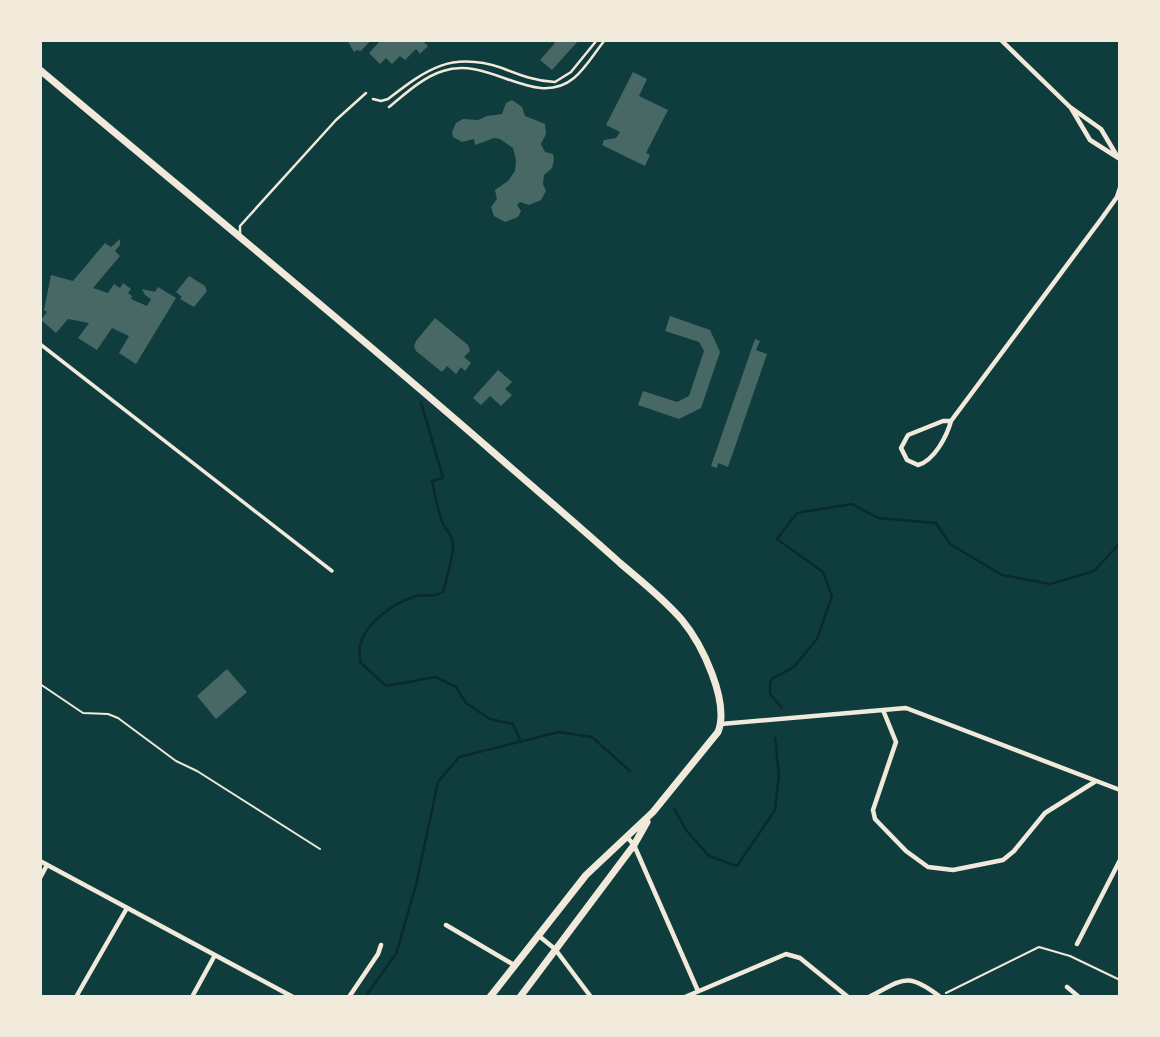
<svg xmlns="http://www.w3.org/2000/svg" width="1160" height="1037" font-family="'PT Sans Narrow',sans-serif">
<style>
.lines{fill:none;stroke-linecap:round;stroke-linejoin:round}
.stream{stroke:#0a2a2b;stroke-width:2.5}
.building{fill:#486865}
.path{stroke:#f1e9da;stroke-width:2}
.service{stroke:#f1e9da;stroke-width:2.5}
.pedestrian{stroke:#f1e9da;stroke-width:3.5}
.minor{stroke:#f1e9da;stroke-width:4.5}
.secondary{stroke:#f1e9da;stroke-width:7}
</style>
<rect width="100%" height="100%" fill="#0f3d3e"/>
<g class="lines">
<path class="stream" d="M421,402L443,478L432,481C435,495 437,510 443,524C447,531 452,535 453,543C454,554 446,581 443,592C429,599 428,593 416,596C394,603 365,622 360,646C359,651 360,657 360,662L386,686L435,677L456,687L466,703L490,719L513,724L521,742
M782,708L770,694V682L773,678L794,667L817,639L832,596L823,572L777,539L797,513L852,504L878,518L936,523L950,544L1002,575L1050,584L1094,571L1120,543
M674,809L686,830L709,856L737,866L775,810L779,775L775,738
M365,997L396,954L416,885L438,782L459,757L559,732L592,737L630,771"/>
</g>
<path class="building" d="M347,40H371L361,51L357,50L354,52Z
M381,40H426L424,42L428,46L420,54L416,49L405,60L400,56L392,64L386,58L380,64L369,53Z
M552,40H579L552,70L540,60L555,43Z
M633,72L647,79L639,96L668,110L646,153L650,155L645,166L602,145L604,140L616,138L620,132L606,125Z
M512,100L522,107L525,116L545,124L546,134L541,144L545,152L553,154L554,160L552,168L544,175L543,184L546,191L541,200L529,205L520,202L517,205L521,211L518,217L505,222L494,216L491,207L497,199L495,190L508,181L515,171L516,160L513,148L500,139L494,138L475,145L474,139L462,142L453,137L452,132L456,123L463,119L478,120L487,116L502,114L506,103Z
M120,239V245L115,251L120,256L93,288L108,293L114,284L120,288L123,283L131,289L128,293L132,296L131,299L147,306L151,299L145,295L142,289L155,292L158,287L176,298L136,364L119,353L129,336L112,328L97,350L78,338L89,323L68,319L56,333L41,320L47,312L44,310L51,275L73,281L105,243L111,247Z
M189,276L205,286L207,291L194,307L180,299L182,297L176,292Z
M670,316L710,330L720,352L701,408L679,419L638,405L643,391L677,402L689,396L704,351L699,342L665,331Z
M435,318L468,345L470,351L464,357L471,363L465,371L461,367L456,374L447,366L442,372L416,351L414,346L416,341Z
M755,339L760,341L756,350L767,354L728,467L718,463L717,468L711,466Z
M498,370L512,382L505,389L512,395L501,406L490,396L481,405L473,398Z
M227,669L247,692L216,719L197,696Z"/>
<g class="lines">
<path class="path" d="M40,684L83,713L108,714L118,718L176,761L197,771L320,849
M946,993L1039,947L1070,956L1120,980"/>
<path class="service" d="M373,99L381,101L388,99C427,69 451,51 502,68C520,75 535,81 555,82L571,72L597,40
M389,107C405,94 423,77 443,71C489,55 535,110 574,78C586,68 595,52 605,40
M240,235V226L249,216L336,120L366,93"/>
<path class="pedestrian" d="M40,344L332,571"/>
<path class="minor" d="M1001,40L1070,107L1101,129L1117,156
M1071,108L1090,140L1120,159
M951,421H943L908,435L901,448L907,460L918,465C934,461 947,436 951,421L1102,218L1117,197L1120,188
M883,710L896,742L873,810L875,819L906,851L928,867L953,870L1003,860L1014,851L1045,813L1096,781
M721,724L906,708L1120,790
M627,837L634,845L698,991
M40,861L293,997
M40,878L47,865
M446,925L514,965
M539,936L555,949L591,997
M1077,944L1120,860
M1067,987L1079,997
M76,997L127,908
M192,997L215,955
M349,997L378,954L381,945
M685,997L786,954L800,958L848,997
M869,997C903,980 906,971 939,996"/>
<path class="secondary" d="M40,70C191,197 344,322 493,452C535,489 578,525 620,563C641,581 664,599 682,620C702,644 730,702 718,732L653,812L586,875L490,997
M520,997L634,845L647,822"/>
</g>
<rect width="1160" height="1037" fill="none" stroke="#f1e9da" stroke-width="84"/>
</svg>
